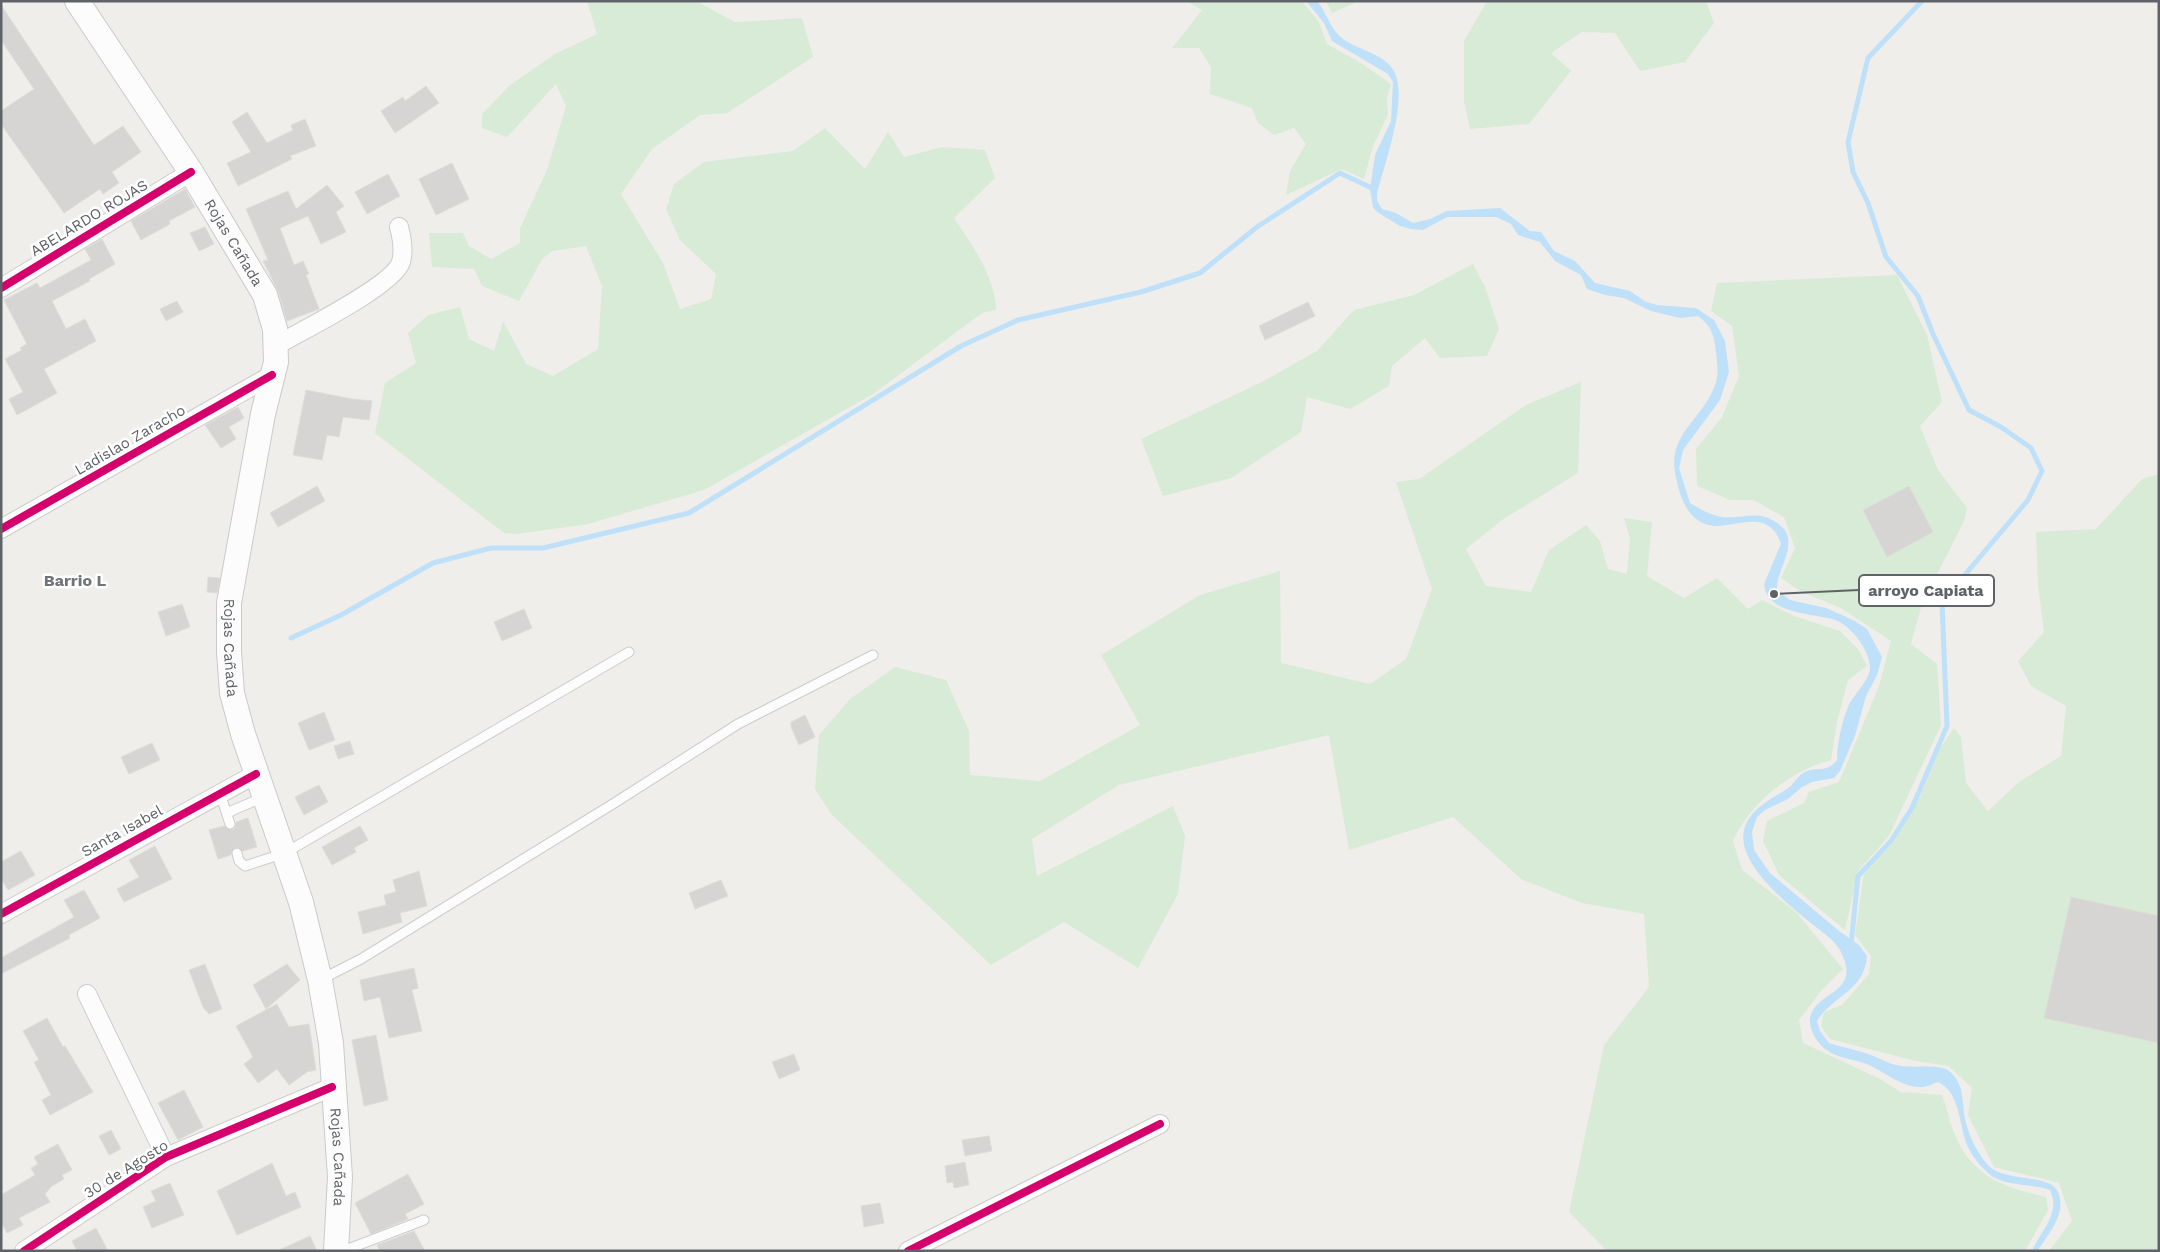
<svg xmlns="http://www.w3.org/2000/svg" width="2160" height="1252" font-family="'Work Sans',sans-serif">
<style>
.green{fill:#d8ebd6}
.water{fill:#bfe0f9}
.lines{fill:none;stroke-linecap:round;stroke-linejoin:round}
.stream{stroke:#bfe0f9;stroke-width:5}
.building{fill:#d6d5d3;stroke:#deddd9}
.service-casing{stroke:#cbcccc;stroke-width:11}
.minor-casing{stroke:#cbcccc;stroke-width:20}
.secondary-casing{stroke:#cacacb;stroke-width:26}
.service{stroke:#fdfcfc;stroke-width:9}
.minor{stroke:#fdfcfc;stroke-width:18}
.secondary{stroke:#fdfcfc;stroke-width:24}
.cycleway-casing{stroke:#fff;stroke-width:11}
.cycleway{stroke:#d6006c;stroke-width:8}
.labels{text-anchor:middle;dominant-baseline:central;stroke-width:5;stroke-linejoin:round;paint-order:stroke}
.street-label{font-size:15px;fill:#5f6368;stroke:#fff}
.neighbourhood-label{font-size:16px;font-weight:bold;fill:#70757a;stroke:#fff}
.leader{fill:none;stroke:#5f6368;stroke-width:2}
.callout-dot{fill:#5f6368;stroke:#fff;stroke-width:2}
.callout{fill:#fff;stroke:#5f6368;stroke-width:2}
.callout-label{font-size:16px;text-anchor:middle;font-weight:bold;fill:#5f6368}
</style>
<rect width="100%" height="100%" fill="#efeeea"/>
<path class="green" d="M587,1H696L735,22L802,18L813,57L727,113L700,115L652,149L621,194L663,263L680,309L711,299L716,274L680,240L666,209L674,184L704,162L793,151L825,128L865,169L888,132L904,157L942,147L985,150L995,178L954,218C972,245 995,276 996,310L982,313L873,394L704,490L588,524L517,534L504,533L375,433L385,383L416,363L408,333L428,315L460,307L469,339L494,351L503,321L526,364L553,376L598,349L602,286L586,246L552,251L542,259L519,301L482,286L474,269L432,267L429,233H463L469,246L491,259L520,243V228L547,170L566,106L556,84L507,137L482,128V114L510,85L555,54L597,34Z
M1186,1H1302L1319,22L1327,44L1361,63L1391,84L1387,97L1388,115L1373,146L1364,179L1342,169L1286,195L1290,171L1306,144L1294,128L1274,135L1258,123L1252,108L1210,94L1211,67L1199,48H1172L1202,10Z
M1326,1H1359L1332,13Z
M1487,1H1706L1714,23L1685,62L1640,71L1615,33L1582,32L1551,53L1571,71L1529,124L1470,129L1464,101V41Z
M1473,264L1485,287L1499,329L1487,356L1440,358L1425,338L1392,366L1389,386L1350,409L1307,397L1301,432L1231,478L1163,496L1141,439L1262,382L1317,351L1354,310L1414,295Z
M1897,275L1927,335L1942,402L1920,426L1938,470L1967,508L1964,521L1922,604L1911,644L1937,664L1941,725L1889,836L1858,871L1845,930L1779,875L1763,841L1767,821L1804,803L1809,792L1839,782L1879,686L1891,641L1841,608L1800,591L1781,578L1795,548L1784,517L1753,500H1730L1697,486L1696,449L1722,417L1739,376L1732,326L1711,311L1717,283Z
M1581,382L1578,473L1502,520L1466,549L1486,586L1531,592L1549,550L1586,525L1600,541L1608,569L1627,574L1630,539L1624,518L1652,522L1647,576L1684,598L1717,578L1748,609L1762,600L1794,616L1840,631L1858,649L1867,666L1848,680L1837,722L1831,760C1791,770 1750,803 1733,841L1742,870L1796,912L1843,969L1820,992L1799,1020L1803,1043L1878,1078L1901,1092L1942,1095C1947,1107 1949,1120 1954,1133C1972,1177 2003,1187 2046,1197L2048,1210L2025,1251H1607L1569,1212L1604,1045L1649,987L1644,914L1582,903L1521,879L1453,817L1349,850L1329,735L1119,785L1032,839L1037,876L1173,806L1185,836L1178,894L1138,968L1064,922L991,965L831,814L815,789L819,735L850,699L895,667L946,680L969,731L970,775L1040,781L1140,725L1101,655L1200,595L1280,571L1281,663L1370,684L1406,659L1432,589L1396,482L1419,479L1526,405Z
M2159,474V1251H2049L2072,1221L2059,1183L1994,1167L1968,1115L1972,1088L1949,1066L1916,1061L1830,1039L1821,1026L1824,1012L1842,1005L1869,974L1871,956L1855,935L1864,872L1893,843L1920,797L1940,748L1954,728L1961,737L1966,783L1988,811L2019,782L2061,756L2066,706L2031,686L2018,661L2044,632L2038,585L2036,532L2096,529L2142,479Z"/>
<path class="water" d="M1306,1H1317C1327,13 1330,29 1343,39C1358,50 1381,53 1392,68C1411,94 1384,164 1377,194V201L1382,209L1396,213L1413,223L1430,219L1447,211L1500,208L1530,231L1541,232L1554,251L1575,261L1595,283L1630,291L1646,302L1657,305L1696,308L1714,320L1725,341L1729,372L1720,400L1683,450L1679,468L1690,503C1700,509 1710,515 1722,517C1742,519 1759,509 1777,523C1783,527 1787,531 1788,538C1791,556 1776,573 1777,590L1790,600L1826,608L1855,621L1867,629L1882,657L1877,675L1866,696L1855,736L1840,771L1834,778L1812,782L1802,787L1788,799L1765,810L1757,817L1752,832L1754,850L1770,873L1839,931L1859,945L1867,956C1864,992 1834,994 1817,1021L1820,1031L1829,1043C1840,1047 1850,1048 1862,1052C1875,1055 1887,1064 1901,1066C1912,1068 1941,1064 1949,1071C1966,1084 1961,1105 1966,1123C1970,1138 1977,1152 1987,1164C2002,1183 2050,1173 2058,1192C2067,1215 2048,1233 2038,1251H2032C2041,1230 2061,1214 2050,1190C2031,1183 2003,1187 1988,1173C1981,1167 1973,1157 1969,1149C1958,1128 1962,1093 1938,1082C1932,1084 1926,1088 1919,1087C1902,1087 1883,1071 1867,1064C1853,1059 1837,1058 1825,1049C1817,1043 1809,1029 1810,1019C1813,993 1855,994 1845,962C1842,952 1838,946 1831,939C1804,916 1723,862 1748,820C1756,806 1774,797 1787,789C1793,785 1797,777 1803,773C1816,765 1825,775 1837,760C1837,743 1842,722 1848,707C1852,696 1871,679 1870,667C1869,650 1852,626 1835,620C1813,613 1767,615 1764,584L1781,544C1769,508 1738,527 1715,526C1687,524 1679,495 1675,472C1668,433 1705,418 1716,382C1719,372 1717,362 1716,352C1714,336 1712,326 1698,316L1680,318L1651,311L1624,298L1605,295L1587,289L1581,275L1555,261L1540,242L1518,235L1511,224L1496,217H1447L1423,230L1411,229L1400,226L1377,212L1373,207L1370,189L1375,155L1391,121L1393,82L1388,74L1332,41L1324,23Z"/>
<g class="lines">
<path class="stream" d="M291,638L341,615L433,563L491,548H543L689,513L961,346L1018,320L1141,292L1200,273L1257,227L1340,173L1374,189
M1851,945L1858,876L1891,841L1912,808L1947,726L1942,602L2028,500L2042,471L2031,448L2001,427L1969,410L1933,334L1918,296L1886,257L1868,203L1853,172L1848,142L1868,58L1922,1"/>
</g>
<path class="building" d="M1,5L94,145L123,126L141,152L112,172L119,183L103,194L100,189L64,213L1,124V111L34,89L1,40Z
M426,86L439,103L395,133L381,111L403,97L405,101Z
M247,112L267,143L293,130L291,125L305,119L316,146L290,156L292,159L238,186L227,163L251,152L232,122Z
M452,163L469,199L436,215L419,179Z
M388,174L400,196L367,214L355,192Z
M327,185L344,206L336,212L346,232L321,244L308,216L280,228L294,265L303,261L309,274L306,275L319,309L287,321L278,291L263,261L268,260L246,209L288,191L296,209Z
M185,189L195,207L169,221L170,224L141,240L131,221Z
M205,227L214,244L199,251L190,233Z
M102,239L115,264L89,279L90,281L52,301L66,329L85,319L96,341L44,369L57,393L17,415L9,399L23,392L5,359L22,350L20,348L27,344L4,300L37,283L40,288L91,260L85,249Z
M177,301L183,312L166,321L160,309Z
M1308,302L1315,316L1265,340L1259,326Z
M306,390L352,399L372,401L369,420L343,417L339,437L327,435L322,460L293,455Z
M238,407L244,418L229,427L236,439L221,448L205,425Z
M317,486L325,501L278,527L270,513Z
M1909,486L1933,532L1887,557L1863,510Z
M208,577L220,578L217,593L207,592Z
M182,604L190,627L166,636L158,612Z
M524,609L532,628L502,641L494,622Z
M324,712L335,740L309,750L298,723Z
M805,715L815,737L799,745L791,727V722Z
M350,741L354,754L338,759L334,746Z
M152,743L160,760L129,774L121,757Z
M319,785L328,802L304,815L295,797Z
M248,818L257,847L243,851L235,847L231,855L218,859L209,830L224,826L232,830L235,828L236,822Z
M360,826L368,840L354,848L356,852L332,865L322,847Z
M155,846L172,879L124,902L117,889L139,877L129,860Z
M21,851L35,875L8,890L1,878V862Z
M419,871L427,906L400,913L402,922L363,934L358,912L386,905L384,895L396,892L393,880Z
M721,880L728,896L695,909L689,893Z
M84,890L100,918L69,935L70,938L1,974V958L74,917L64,900Z
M2071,897L2159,916V1043L2044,1018Z
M205,964L222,1009L209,1014L203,1007L189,970Z
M287,964L300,980L266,1009L253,985Z
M414,968L418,988L412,990L422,1031L389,1038L380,997L364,1001L360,980Z
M277,1004L289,1027L309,1024L316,1070L307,1072L289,1085L277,1069L258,1083L244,1064L253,1057L236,1026Z
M47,1018L63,1047L65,1046L93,1092L50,1115L42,1100L51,1095L34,1062L39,1060L23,1031Z
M376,1035L388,1100L364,1106L352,1040Z
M794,1054L800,1070L779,1079L772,1062Z
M184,1090L203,1127L178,1140L158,1103Z
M111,1130L121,1149L109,1155L99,1136Z
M989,1136L992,1151L965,1156L962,1140Z
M58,1144L72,1170L62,1175L64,1179L52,1186L45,1194L50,1202L19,1218L23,1225L7,1233L1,1222V1195L35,1175L31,1168L38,1164L34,1157Z
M965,1162L969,1185L954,1188L953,1182L947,1183L945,1166Z
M272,1163L286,1196L295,1192L301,1207L237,1235L217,1191Z
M408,1174L424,1204L405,1214L408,1219L371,1234L355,1203Z
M170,1183L184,1215L152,1228L143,1207L156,1201L151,1191Z
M880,1203L884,1223L864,1227L861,1206Z
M96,1228L108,1251H77L72,1241Z
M414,1231L425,1251H380L377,1245Z
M310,1236L317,1251H277Z"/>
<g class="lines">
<g class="service-casing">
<path id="service" d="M220,793L227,815
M230,824L227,815L231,811L264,797
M237,853L239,861L245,866L285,853L629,652
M320,980L361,959L616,802L738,724L873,655
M343,1251L424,1220"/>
</g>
<g class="minor-casing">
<path id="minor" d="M1,288L191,172
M277,345C301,331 393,286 401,262C404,251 402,238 399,227
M1,529L272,375
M1,914L256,774
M87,994L166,1157
M24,1251L166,1157L332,1087
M908,1251L1160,1124"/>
</g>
<g class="secondary-casing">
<g id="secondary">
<path id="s1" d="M77,1L191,172L265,295L275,329L276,362L263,414L229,603V652L232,693L243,734L301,902L320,980L331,1043L340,1177L336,1251"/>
</g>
</g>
<use href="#service" class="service"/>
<use href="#minor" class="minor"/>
<use href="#secondary" class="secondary"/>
<g class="cycleway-casing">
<path id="cycleway" d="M1,288L191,172
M1,529L272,375
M1,914L256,774
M24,1251L166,1157L332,1087
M908,1251L1160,1124"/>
</g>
<use href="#cycleway" class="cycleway"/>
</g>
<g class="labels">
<g class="street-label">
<text transform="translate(89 218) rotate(-31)">ABELARDO ROJAS</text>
<text stroke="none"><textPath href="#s1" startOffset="288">Rojas Cañada</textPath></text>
<text transform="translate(130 440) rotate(-30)">Ladislao Zaracho</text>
<text stroke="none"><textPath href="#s1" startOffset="708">Rojas Cañada</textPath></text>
<text transform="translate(122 831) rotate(-29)">Santa Isabel</text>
<text stroke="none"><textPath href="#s1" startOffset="1232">Rojas Cañada</textPath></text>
<text transform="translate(126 1169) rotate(-32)">30 de Agosto</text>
</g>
<g class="neighbourhood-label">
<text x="75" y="580">Barrio L</text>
</g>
</g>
<path class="leader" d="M1774 594L1859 590"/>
<circle class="callout-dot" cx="1774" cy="594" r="5"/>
<rect class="callout" x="1859" y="575" width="135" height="31" rx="5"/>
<g class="callout-label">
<text x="1926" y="596">arroyo Capiata</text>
</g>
<rect width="2160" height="1252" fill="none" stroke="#5f6368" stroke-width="5"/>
</svg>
